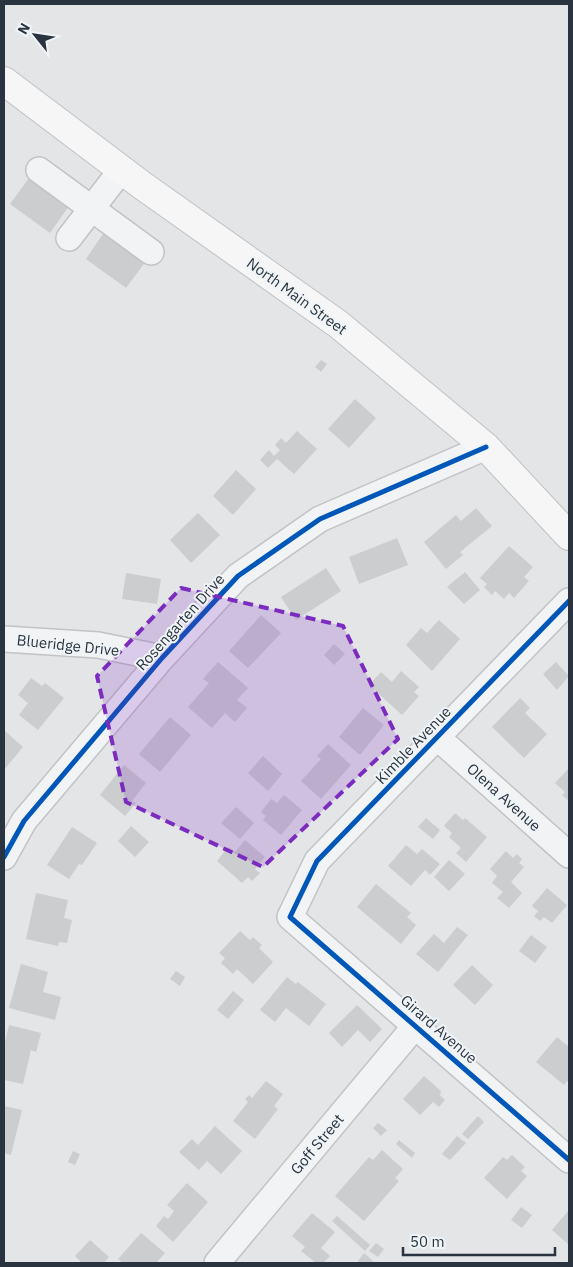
<svg xmlns="http://www.w3.org/2000/svg" width="573" height="1267" font-family="'IBM Plex Sans',sans-serif">
<style>
.building{fill:#cbcdcf}
.lines{fill:none;stroke-linecap:round;stroke-linejoin:round}
.minor-casing{stroke:#c1c3c5;stroke-width:28}
.major-casing{stroke:#bec2c5;stroke-width:30}
.minor{stroke:#f1f3f4;stroke-width:25}
.major{stroke:#f6f6f6;stroke-width:28}
.cycleway-casing{stroke:#f0f4f6;stroke-width:8}
.cycleway{stroke:#0057b8;stroke-width:5}
.marked{fill:#7b2cbf;fill-opacity:0.2;stroke:#7b2cbf;stroke-width:4;stroke-dasharray:10 6;stroke-linejoin:round}
.labels{text-anchor:middle;dominant-baseline:central;stroke-width:4;stroke-linejoin:round;paint-order:stroke}
.street-label{font-size:15px;fill:#2a3440;stroke:#f0f4f6}
</style>
<rect width="100%" height="100%" fill="#e3e5e7"/>
<path class="building" d="M29,178L69,206L50,233L10,204Z
M105,231L146,261L126,288L86,259Z
M321,360L327,364L321,372L315,367Z
M355,399L376,418L349,448L328,429Z
M297,431L317,449L294,474L277,459L268,468L260,460L269,450L274,456L280,450L275,445L281,438L286,443Z
M236,470L256,489L233,515L213,496Z
M476,508L492,526L460,552L463,555L446,569L424,542L456,515L461,521Z
M198,513L220,535L191,563L170,540Z
M397,538L408,565L359,584L349,557Z
M509,546L533,567L524,577L529,581L514,598L509,593L504,599L495,591L492,595L484,587L487,584L480,578Z
M326,568L341,591L296,620L281,597Z
M465,572L480,590L464,604L447,587Z
M126,573L161,579L157,604L122,599Z
M261,615L281,633L248,668L229,651Z
M439,620L460,639L432,671L406,645L421,628L427,633Z
M334,644L345,654L334,665L324,655Z
M218,662L248,688L237,700L247,708L235,722L225,713L212,728L188,707L209,683L203,679Z
M556,662L569,676L557,690L543,674Z
M401,671L419,687L414,692L419,696L402,715L369,685L381,672L392,682Z
M31,678L42,686L45,683L64,698L38,730L19,715L28,703L18,695Z
M520,698L530,708L525,713L547,734L524,758L492,727Z
M363,708L384,725L360,755L339,737Z
M170,717L191,735L160,772L139,754Z
M4,730L23,747L4,770Z
M328,744L351,765L321,799L301,781L321,759L317,756Z
M263,756L282,774L268,791L248,773Z
M124,765L146,783L132,801L136,803L125,816L100,795Z
M569,768V801L562,795L565,792L555,783Z
M284,795L302,810L281,835L263,820L266,816L261,812L271,799L277,803Z
M236,807L254,823L240,839L221,823Z
M455,813L463,820L465,818L487,837L466,862L456,853L461,848L449,837L452,833L444,826Z
M426,818L440,830L433,839L418,827Z
M131,826L149,842L135,857L118,841Z
M72,827L97,843L82,865L79,864L69,879L47,865Z
M245,840L265,857L255,869L260,873L252,881L248,877L242,883L217,861L228,847L235,852Z
M406,845L417,854L422,849L440,864L430,875L425,870L411,886L388,866Z
M506,851L513,858L517,854L522,859L519,863L524,867L511,882L522,893L509,908L497,898L503,892L492,883L497,876L490,869Z
M449,860L465,874L449,891L434,877Z
M376,884L411,913L407,917L416,925L401,944L357,907Z
M547,888L567,905L552,923L544,917L540,921L534,916L538,911L532,906Z
M36,893L68,900L64,918L72,920L67,943L59,942L58,946L26,939Z
M457,927L468,935L438,972L416,954L434,934L444,943Z
M240,931L250,940L253,937L262,945L259,948L273,962L253,984L237,969L233,974L221,963L225,958L219,953Z
M531,935L547,947L535,963L519,951Z
M21,964L48,972L43,992L61,997L55,1020L9,1008Z
M472,965L493,985L475,1005L453,985Z
M176,971L185,977L180,986L170,979Z
M287,977L296,984L298,982L326,1004L309,1026L286,1008L275,1022L260,1010Z
M233,991L244,1000L228,1019L217,1010Z
M357,1005L382,1029L370,1042L358,1030L342,1047L329,1033Z
M9,1025L41,1033L36,1052L31,1050L23,1084L4,1080V1046Z
M557,1037L569,1047V1083L567,1081L564,1085L536,1062Z
M424,1076L441,1091L440,1095L445,1100L439,1107L433,1102L420,1115L403,1099Z
M266,1081L283,1094L274,1106L278,1109L255,1139L233,1121L248,1102L245,1099L249,1095L252,1098Z
M4,1106L22,1110L11,1155L4,1153Z
M478,1116L484,1122L468,1139L462,1134Z
M378,1123L387,1130L381,1136L373,1128Z
M215,1126L242,1151L221,1174L207,1161L199,1170L179,1152L192,1139L198,1145Z
M457,1136L466,1143L450,1160L442,1154Z
M399,1140L415,1153L412,1158L396,1144Z
M382,1150L403,1169L395,1178L399,1181L364,1221L335,1196L369,1157L373,1160Z
M73,1151L80,1154L75,1165L68,1162Z
M512,1155L525,1167L521,1171L527,1176L507,1199L484,1178L503,1157L507,1160Z
M187,1183L208,1202L173,1242L156,1226L164,1216L168,1219L174,1211L167,1205Z
M521,1207L532,1215L522,1228L511,1220Z
M569,1210V1245L552,1230Z
M312,1213L335,1232L321,1248L330,1256L323,1263H316L301,1251L305,1247L292,1236Z
M337,1216L370,1245L365,1251L332,1221Z
M141,1233L165,1253L156,1263H123L118,1259Z
M90,1240L109,1257L104,1263H82L75,1256Z
M376,1243L384,1249L378,1257L369,1251Z
M364,1253L373,1261L371,1263H360L358,1261Z"/>
<g class="lines">
<g class="minor-casing">
<path id="minor" d="M39,170L151,252
M69,238L122,169
M569,601L317,861L290,917L569,1160
M4,639L98,645L162,658
M438,738L569,855
M4,857L24,821L162,658L238,576L320,519L486,447
M217,1263L416,1025"/>
</g>
<g class="major-casing">
<path id="major" d="M4,81L143,186L338,324L486,447L569,536"/>
</g>
<use href="#minor" class="minor"/>
<use href="#major" class="major"/>
<g class="cycleway-casing">
<path id="cycleway" d="M569,601L317,861L290,917L569,1160
M4,857L24,821L162,658L238,576L320,519L486,447"/>
</g>
<use href="#cycleway" class="cycleway"/>
</g>
<path class="marked" d="M181,588L343,626L398,739L263,867L126,802L97,676Z"/>
<g class="labels">
<g class="street-label">
<text transform="translate(297 296) rotate(36)">North Main Street</text>
<text transform="translate(180 622) rotate(-48)">Rosengarten Drive</text>
<text transform="translate(68 645) rotate(6)">Blueridge Drive</text>
<text transform="translate(413 745) rotate(-46)">Kimble Avenue</text>
<text transform="translate(504 797) rotate(42)">Olena Avenue</text>
<text transform="translate(439 1029) rotate(41)">Girard Avenue</text>
<text transform="translate(317 1144) rotate(-50)">Goff Street</text>
</g>
</g>
<rect width="573" height="1267" fill="none" stroke="#2a3440" stroke-width="10"/>
<g transform="translate(35 35) rotate(300)" stroke="#f0f4f6" stroke-width="4" paint-order="stroke">
<path d="M0-4L9 19L0 12L-9 19Z" fill="#2a3440"/>
<text y="-8" font-size="14" font-weight="bold" text-anchor="middle" fill="#2a3440">N</text>
</g>
<path d="M403 1247v8h152v-8" fill="none" stroke="#2a3440" stroke-width="2.5"/>
<text x="410" y="1247" font-size="15" fill="#2a3440" stroke="#f0f4f6" stroke-width="4" paint-order="stroke">50 m</text>
</svg>
